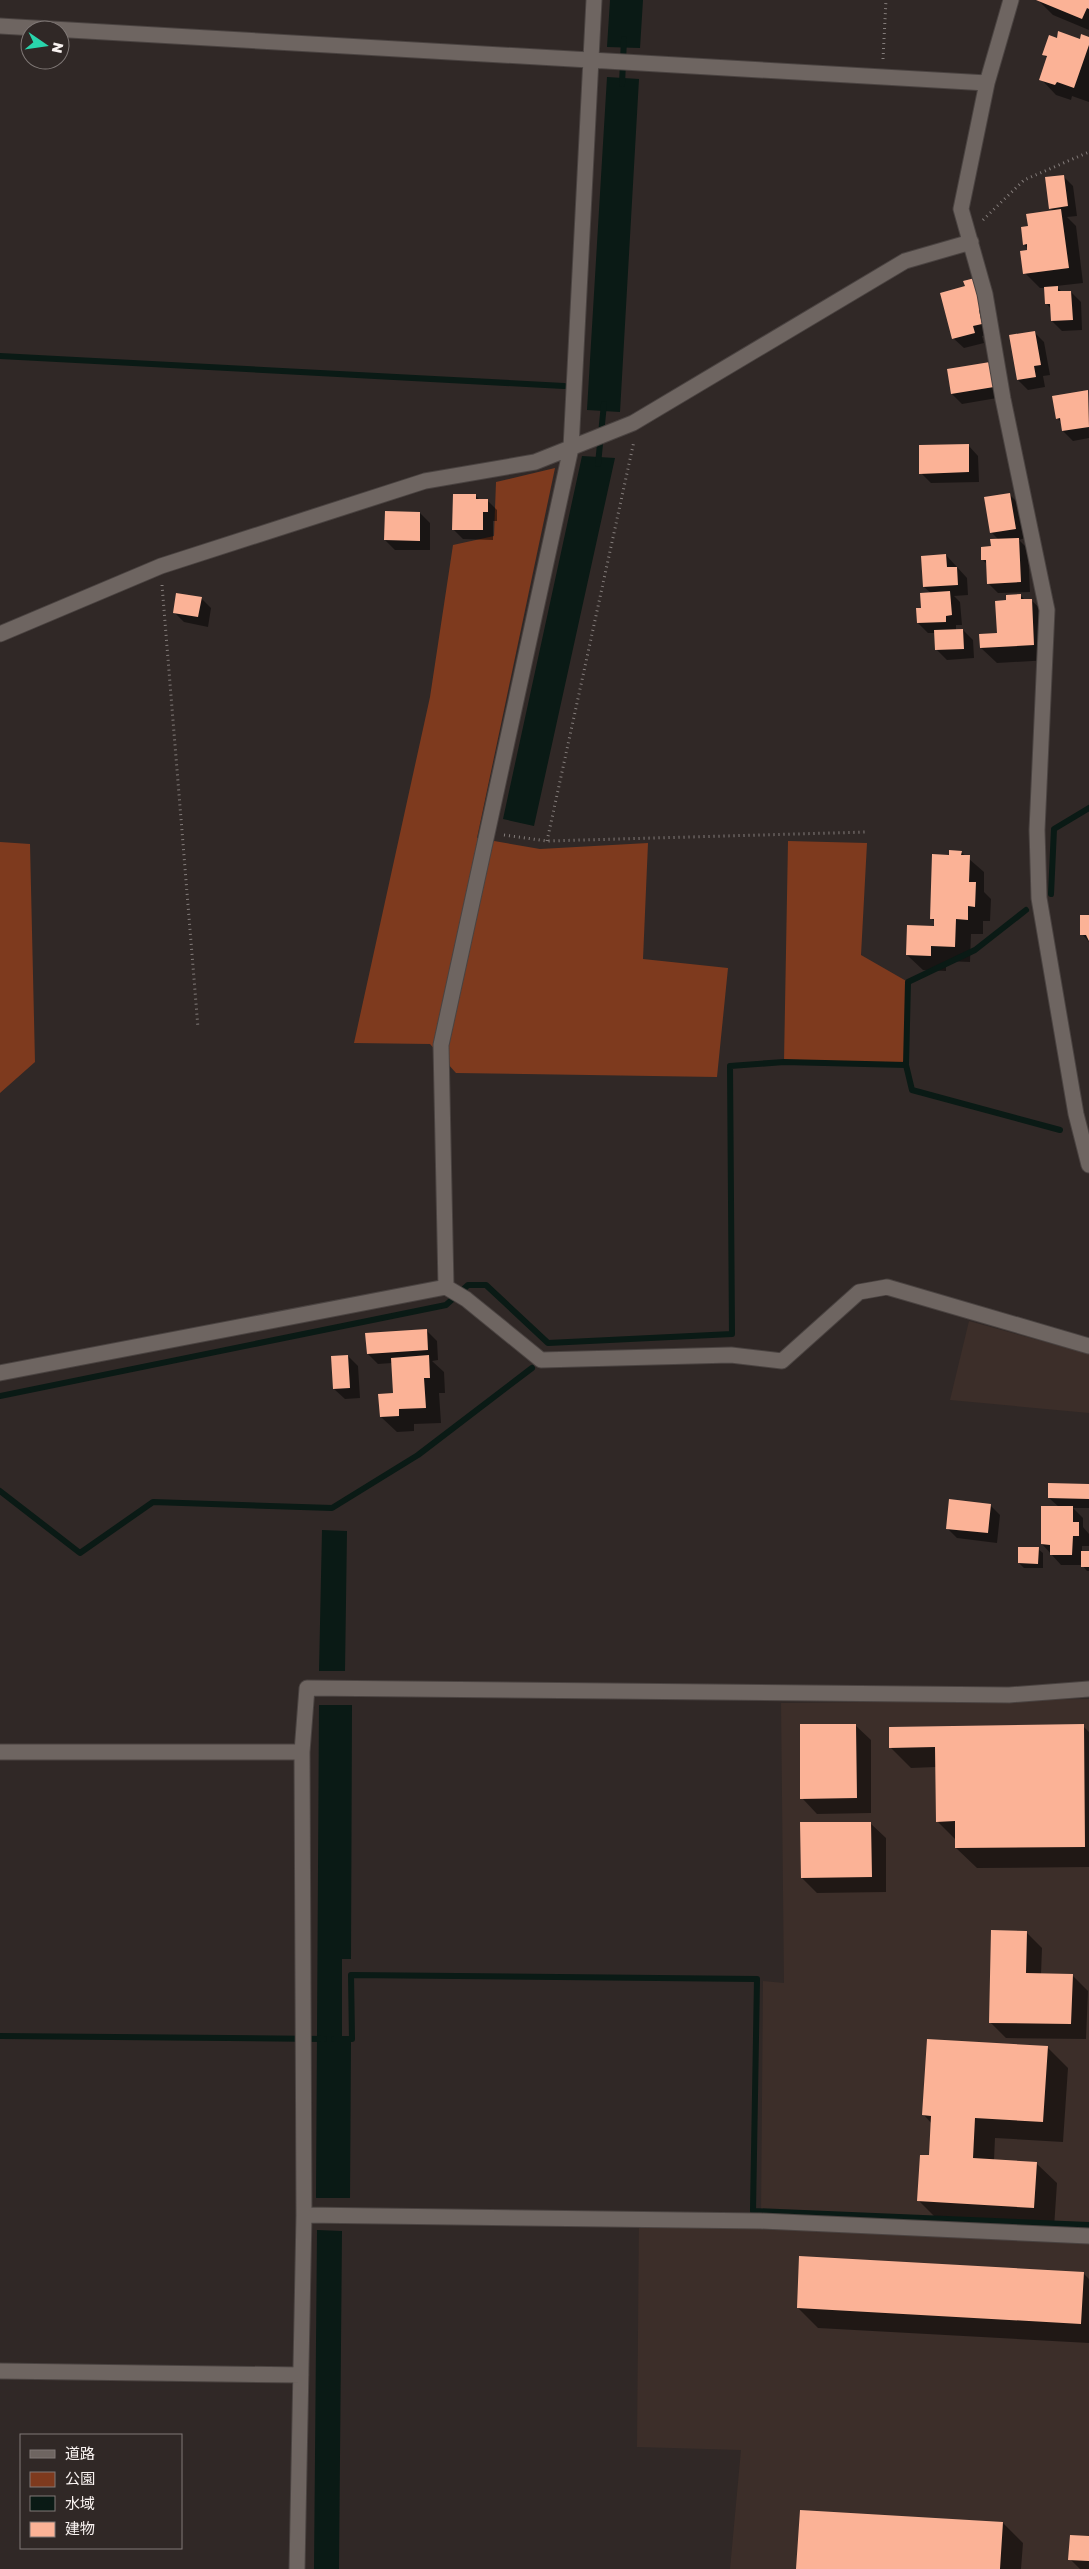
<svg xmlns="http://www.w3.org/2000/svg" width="1089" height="2569" font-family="'Golos Text','Noto Sans JP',sans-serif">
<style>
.built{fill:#3c2e29}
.green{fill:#7e3a1e}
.water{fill:#0a1a15}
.shadow{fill:#0007}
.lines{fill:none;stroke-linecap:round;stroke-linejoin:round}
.stream{stroke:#0a1a15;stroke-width:6}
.building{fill:#fbb296}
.street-casing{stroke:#4a4341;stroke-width:17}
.path{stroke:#847d7b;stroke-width:3;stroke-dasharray:1 4;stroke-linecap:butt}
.street{stroke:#6e6561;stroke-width:15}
</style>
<rect width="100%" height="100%" fill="#302826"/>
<path class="built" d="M969,1321L1089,1354V1413L950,1400Z
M1089,1699V2569H730L741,2450L637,2447L639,2215H761L763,1981L784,1983L781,1703Z"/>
<path class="green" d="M555,468L477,838L540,849L648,843L643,959L728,968L717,1077L456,1073L430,1044L354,1043L430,697L453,545L494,536L496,482Z
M788,841L867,843L861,955L908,982L906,1065L784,1062Z
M0,842L30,844L35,1062L0,1093Z"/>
<path class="water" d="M610,0H643L640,48L607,47Z
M607,77L639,79L620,412L587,410Z
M582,456L615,458L534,826L503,819Z
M322,1530L347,1531L345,1671H319Z
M319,1705H352L351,1959H342V2042H351L350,2198H316Z
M317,2230L342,2231L339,2569H314Z"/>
<path class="shadow" d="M1038,0H1089V30L1053,15Z
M1089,38V102L1072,96L1071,100L1056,95L1041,79L1048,59L1043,54Z
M1063,176L1073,186L1077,216L1067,217L1076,226L1083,283L1056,286L1062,292H1071L1081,302L1082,330L1062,331L1052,321L1051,309L1046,303L1045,288H1040L1025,273L1029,251L1024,244L1029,227L1054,212L1050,208Z
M975,279L992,334L982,336L984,343L964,348L953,338L966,287Z
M1034,332L1044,342L1050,375L1043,376L1045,387L1028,390L1018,380Z
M989,363L1003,397L962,404L952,394Z
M1088,391L1089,438L1073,441L1063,431L1062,423L1057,418Z
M968,445L978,456L979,482L931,483L921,473Z
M1009,494L1019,504L1025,538L1019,540L1028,549L1030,592L998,593L988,583L987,564L982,559L999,540L991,532Z
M476,496L480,500H487L497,510V521H493V540L463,539L453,529Z
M420,513L430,523V550H395L385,540Z
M946,555L967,578L968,595L954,596L960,602L962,625H956V630H963L973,640L974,658L947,660L937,650L936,633H928L918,623L931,593L924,587Z
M1020,595L1025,600H1031L1047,615L1049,660L997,663L981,648L998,634L1008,601Z
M201,598L211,608L208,627L184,622L174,612Z
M961,852L984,872V892L991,899L990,921H983V934H971L970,962L946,961V971L923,970L907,955L935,927V922L931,918L950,856Z
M1089,916V942L1082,934Z
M427,1331L437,1341L438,1360L432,1361L444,1372L445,1393H439L441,1423L414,1424V1431L397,1432L381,1417L394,1394L392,1363L378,1364L368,1354Z
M348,1356L358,1366L360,1398L345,1399L334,1389L332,1357Z
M1089,1485V1508H1073L1083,1518V1527L1089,1534V1546H1082V1552H1089V1571H1087L1082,1565H1061L1042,1544L1059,1507L1049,1498Z
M990,1505L1000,1515L997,1543L957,1538L947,1528Z
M1038,1549L1043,1553V1568H1024L1019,1563Z
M855,1725L871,1740V1813L817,1814L802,1798Z
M1083,1726L1089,1732V1867L977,1868L956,1848V1840L937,1821L936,1767L911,1768L890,1747Z
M870,1823L886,1838V1892L817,1893L802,1878Z
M1026,1932L1042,1948L1041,1975H1072L1088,1991L1086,2039L1006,2038L990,2022Z
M1047,2047L1068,2068L1063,2142L995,2138L994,2160L1036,2163L1057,2183L1054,2228L939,2221L919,2201L930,2156L932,2124L924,2115Z
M1084,2274L1089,2279V2343L818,2328L798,2308Z
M1003,2523L1023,2543L1021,2569H797Z
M1089,2537V2569H1080L1070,2559Z"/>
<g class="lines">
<path class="stream" d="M622,84L624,39
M0,356L564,386L0,356
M598,464L604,404
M1051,894L1054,829L1089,808
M906,1065L908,982L975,950L1026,910
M0,1396L446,1305L468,1285H486L548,1343L732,1334L730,1066L784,1062L906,1065L912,1090L1060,1130
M0,1491L80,1553L153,1502L332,1508L418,1455L532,1368
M0,2036L324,2039
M334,2039H352L351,1975L757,1979L753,2211L1089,2225"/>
</g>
<path class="building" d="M1036,0H1089V9L1087,8L1082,19Z
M1058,31L1080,39L1081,34L1089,37V45L1074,88L1057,82L1055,85L1039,80L1047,56L1042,55L1049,35L1057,38Z
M1064,175L1068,206L1049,209L1045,177Z
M1061,209L1069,268L1023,274L1020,251L1027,250V244L1023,245L1021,227L1028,226L1026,214Z
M975,278L984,309L979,310L982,324L973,326L975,333L952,339L940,293L965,286L963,281Z
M1058,286V291H1071L1073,320L1051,321L1050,304H1045L1044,287Z
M1035,331L1041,365L1034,366L1036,377L1017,380L1009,335Z
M990,362L994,387L951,394L947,369Z
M1088,390L1089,427L1062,431L1060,418L1056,419L1052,396Z
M969,444V472L919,474V445Z
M1010,493L1016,529L990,533L984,497Z
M453,494H476V499H488V512H483V530H452Z
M385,511L420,512V541L384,540Z
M1019,538L1021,582L987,584L986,560H981V547L991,546L990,539Z
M946,554L947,567H957L958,585L923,587L921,556Z
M950,591L952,615L946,616V622L917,623L916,608H921L920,593Z
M176,593L202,597L198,617L173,613Z
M1021,594V599H1032L1034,645L980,648L979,634L997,633L995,601L1006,600V595Z
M963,629L964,649L935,650L934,630Z
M949,850L962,851L961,855H970L969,882H976L975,907L968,906V920L956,919L955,947L931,946V956L906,955L907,925L934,926V919H930L932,854L949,855Z
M1080,915H1089V941L1086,935H1080Z
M427,1329L428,1350L367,1354L365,1333Z
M348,1355L350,1388L333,1389L331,1356Z
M429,1355L430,1378H424L426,1408L399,1409V1416L380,1417L378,1394L393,1393L391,1358Z
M1048,1483L1089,1484V1499L1048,1498Z
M949,1499L991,1504L988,1533L946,1529Z
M1041,1506H1073V1522H1079V1536H1073L1072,1555H1050V1545L1041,1544Z
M1018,1547H1039L1038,1564L1018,1563Z
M1081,1551H1089V1567H1081Z
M800,1724H856L857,1798L800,1799Z
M1084,1724L1085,1847L955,1848V1821L936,1822L935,1747L889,1748V1727Z
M800,1822H871L872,1877L801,1878Z
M991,1930L1027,1931L1026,1973L1073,1974L1071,2024L989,2023Z
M927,2039L1048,2046L1043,2122L975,2118L973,2158L1037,2162L1034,2208L917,2201L920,2155H929L931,2116L922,2115Z
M799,2256L1084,2272L1081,2324L797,2308Z
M800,2510L1003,2522L1000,2569H796Z
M1070,2535L1089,2536V2561L1068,2560Z"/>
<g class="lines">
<g class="street-casing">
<path id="street" d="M1011,0L987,83L961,209L985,294L1003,399L1047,610L1037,830L1039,898L1076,1114L1089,1165
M0,26L987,83
M0,634L161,566L425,481L535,462L633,423L905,261L971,242
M446,1287L441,1045L571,448L594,0
M0,1373L446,1287L466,1299L541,1360L731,1355L782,1361L859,1292L887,1287L1089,1346
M0,1752H302
M304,2215L761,2221L1089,2236
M0,2371L301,2375
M297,2569L304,2215L302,1752L307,1688L1009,1695L1089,1689"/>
</g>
<path class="path" d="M883,59L886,0
M983,220L1024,180L1089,152
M162,585L198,1028
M504,835L547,841L867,832
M547,841L634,441"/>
<use href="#street" class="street"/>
</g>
<rect x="20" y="2434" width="162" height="115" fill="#302826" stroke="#807977"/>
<rect x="30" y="2450" width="25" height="8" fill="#6e6561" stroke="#807977"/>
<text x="65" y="2459" font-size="15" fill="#f9f3f1">道路</text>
<rect x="30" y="2472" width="25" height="15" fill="#7e3a1e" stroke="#807977"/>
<text x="65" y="2484" font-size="15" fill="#f9f3f1">公園</text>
<rect x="30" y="2496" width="25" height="15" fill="#0a1a15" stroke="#807977"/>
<text x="65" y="2509" font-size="15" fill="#f9f3f1">水域</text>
<rect x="30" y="2522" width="25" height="15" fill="#fbb296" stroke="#807977"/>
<text x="65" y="2534" font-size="15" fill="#f9f3f1">建物</text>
<g transform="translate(45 45) rotate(103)"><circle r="24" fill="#302826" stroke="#807977"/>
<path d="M0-4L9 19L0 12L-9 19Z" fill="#29d5ac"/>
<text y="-8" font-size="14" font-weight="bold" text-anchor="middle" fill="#f9f3f1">N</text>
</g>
</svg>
